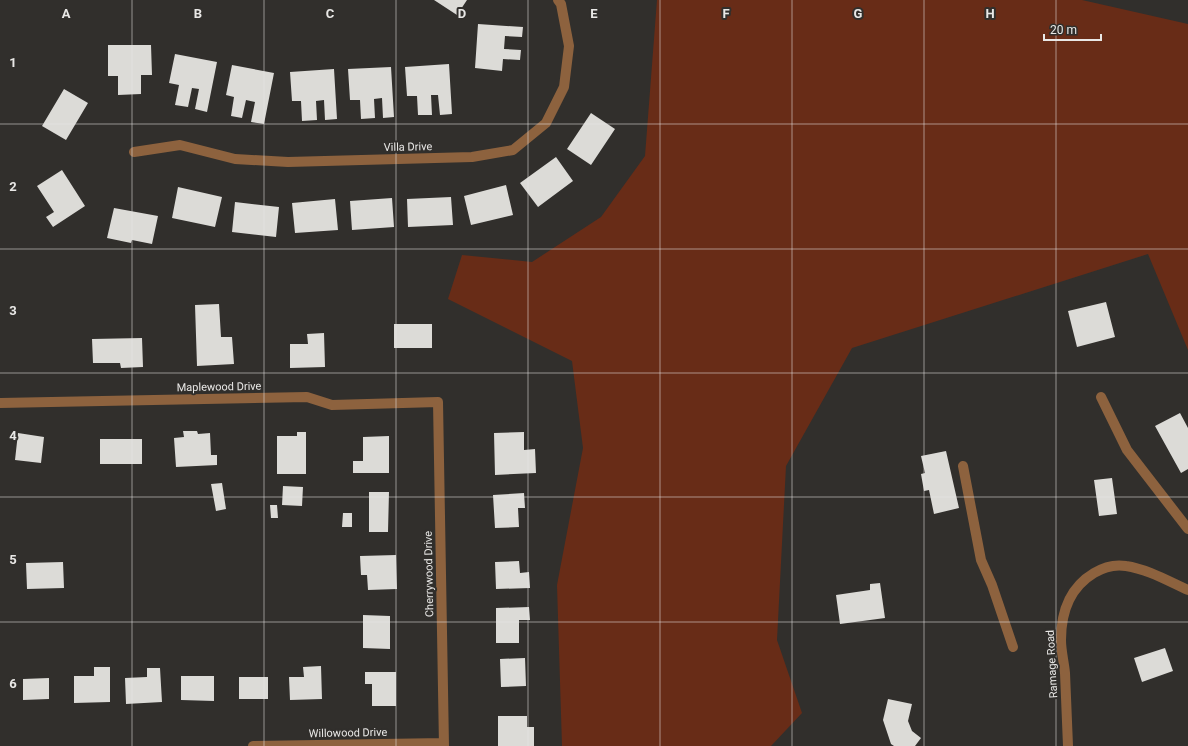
<svg xmlns="http://www.w3.org/2000/svg" width="1188" height="746" font-family="Roboto,sans-serif">
<style>
.green{fill:#682c17}
.building{fill:#dcdbd7}
.lines{fill:none;stroke-linecap:round;stroke-linejoin:round}
.lane{stroke:#8d623e;stroke-width:10}
.street{stroke:#8d623e;stroke-width:10}
.grid{fill:none;stroke:#e9e8e6;stroke-width:1;stroke-opacity:0.55}
.labels{text-anchor:middle;dominant-baseline:central;stroke-width:4;stroke-linejoin:round;paint-order:stroke}
.street-label{font-size:11px;fill:#e9e8e6;stroke:#312f2c}
.grid-label{font-size:13px;text-anchor:middle;font-weight:bold;fill:#e9e8e6;stroke:#312f2c;stroke-width:4;stroke-linejoin:round;paint-order:stroke}
</style>
<rect width="100%" height="100%" fill="#312f2c"/>
<path class="green" d="M657,0H1082L1188,24V350L1148,254L852,348L786,466L777,640L802,713L771,746H562L557,585L583,448L572,361L448,299L462,255L532,262L601,217L645,156Z"/>
<path class="building" d="M434,0H467L457,15Z
M478,24L523,27L522,37L505,36L504,49L521,50L520,60L503,59L502,71L475,68Z
M108,45H151L152,75H141V94L118,95V76H108Z
M175,54L217,62L207,112L195,109L199,89L192,88L188,107L175,105L179,85L169,83Z
M449,64L452,114L440,115L438,95H431L432,115H418L417,96H407L405,67Z
M232,65L274,73L264,124L251,122L255,102L246,100L242,118L231,116L234,97L226,95Z
M391,67L394,117L383,118L382,98L374,99L375,118L361,119L360,100H350L348,69Z
M334,69L337,119L325,120L324,100L316,101L317,120L302,121L301,101H292L290,72Z
M64,89L88,103L66,140L42,126Z
M591,113L615,129L591,165L567,149Z
M556,157L573,181L538,207L520,183Z
M62,170L85,206L53,227L46,217L54,212L37,186Z
M506,185L513,215L471,225L464,196Z
M178,187L222,197L215,227L172,218Z
M451,197L453,225L408,227L407,199Z
M392,198L394,227L352,230L350,201Z
M335,199L338,230L295,233L292,203Z
M235,202L279,207L276,237L232,232Z
M114,208L158,216L152,244L132,240L131,243L107,238Z
M1106,302L1115,337L1077,347L1068,311Z
M219,304L221,337H232L234,364L197,366L195,305Z
M394,324H432V348H394Z
M324,333L325,367L290,368V344H308L307,334Z
M142,338L143,367L121,368L120,363H93L92,339Z
M1180,413L1188,428V469L1181,473L1155,426Z
M183,431H197L198,434L210,433L211,455H217V465L176,467L174,438L184,437Z
M297,432H306V474H277V436H297Z
M524,432V450L535,449L536,473L495,475L494,433Z
M18,433L44,437L41,463L15,460Z
M389,436V473H353V461H363V437Z
M100,439H142V464H100Z
M946,451L959,508L934,514L929,490L924,491L921,474L925,473L921,456Z
M1112,478L1117,514L1099,516L1094,480Z
M222,483L226,509L216,511L211,484Z
M283,486L303,487L302,506L282,505Z
M369,492H389L388,532H369Z
M524,493L525,508H518L519,527L495,528L493,495Z
M270,505H277L278,518H271Z
M343,513H352V527H342Z
M396,555L397,589L368,590L367,575H361L360,556Z
M519,561L520,573L529,572L530,588L496,589L495,562Z
M63,562L64,588L27,589L26,563Z
M880,583L885,618L840,624L836,595L870,590V584Z
M529,607L530,620H519V643H496V608Z
M363,615L390,616V649L363,648Z
M1165,648L1173,671L1142,682L1134,658Z
M525,658L526,686L501,687L500,659Z
M321,666L322,699L290,700L289,677H304L303,667Z
M94,667H110V702L74,703V676H94Z
M147,668H160L162,702L126,704L125,678L147,677Z
M365,672H396V706H372V684H365Z
M181,676H214V701L181,700Z
M239,677H268V699H239Z
M49,678V699L23,700V679Z
M888,699L912,704L908,721L912,731L921,738L915,746H894L891,744L883,720Z
M498,716H527V727H534V746H498Z"/>
<g class="lines">
<path class="lane" d="M1101,397L1127,450L1188,529
M963,466L981,560L992,585L1013,647"/>
<path class="street" d="M134,152L180,145L235,159L288,162L472,157L513,150L546,123L564,87L569,46L561,4L558,0
M0,403L307,397L332,405L438,402L444,746
M253,746L444,743
M1068,746C1067,722 1066,697 1065,673C1064,662 1061,651 1061,640C1061,612 1069,588 1094,573C1104,567 1114,564 1126,566C1147,569 1168,581 1188,590"/>
</g>
<path class="grid" d="M132,0V746M264,0V746M396,0V746M528,0V746M660,0V746M792,0V746M924,0V746M1056,0V746M0,124H1188M0,249H1188M0,373H1188M0,497H1188M0,622H1188"/>
<g class="labels">
<g class="street-label">
<text transform="translate(408 147) rotate(-1)">Villa Drive</text>
<text transform="translate(219 387) rotate(-1)">Maplewood Drive</text>
<text transform="translate(429 574) rotate(-91)">Cherrywood Drive</text>
<text transform="translate(1052 664) rotate(-93)">Ramage Road</text>
<text transform="translate(348 733) rotate(-1)">Willowood Drive</text>
</g>
</g>
<g class="grid-label">
<text x="66" y="18">A</text>
<text x="198" y="18">B</text>
<text x="330" y="18">C</text>
<text x="462" y="18">D</text>
<text x="594" y="18">E</text>
<text x="726" y="18">F</text>
<text x="858" y="18">G</text>
<text x="990" y="18">H</text>
<text x="13" y="67">1</text>
<text x="13" y="191">2</text>
<text x="13" y="315">3</text>
<text x="13" y="440">4</text>
<text x="13" y="564">5</text>
<text x="13" y="688">6</text>
</g>
<path d="M1044 34v6h57v-6" fill="none" stroke="#e9e8e6" stroke-width="2"/>
<text x="1050" y="34" font-size="12" fill="#e9e8e6" stroke="#312f2c" stroke-width="3" paint-order="stroke">20 m</text>
</svg>
